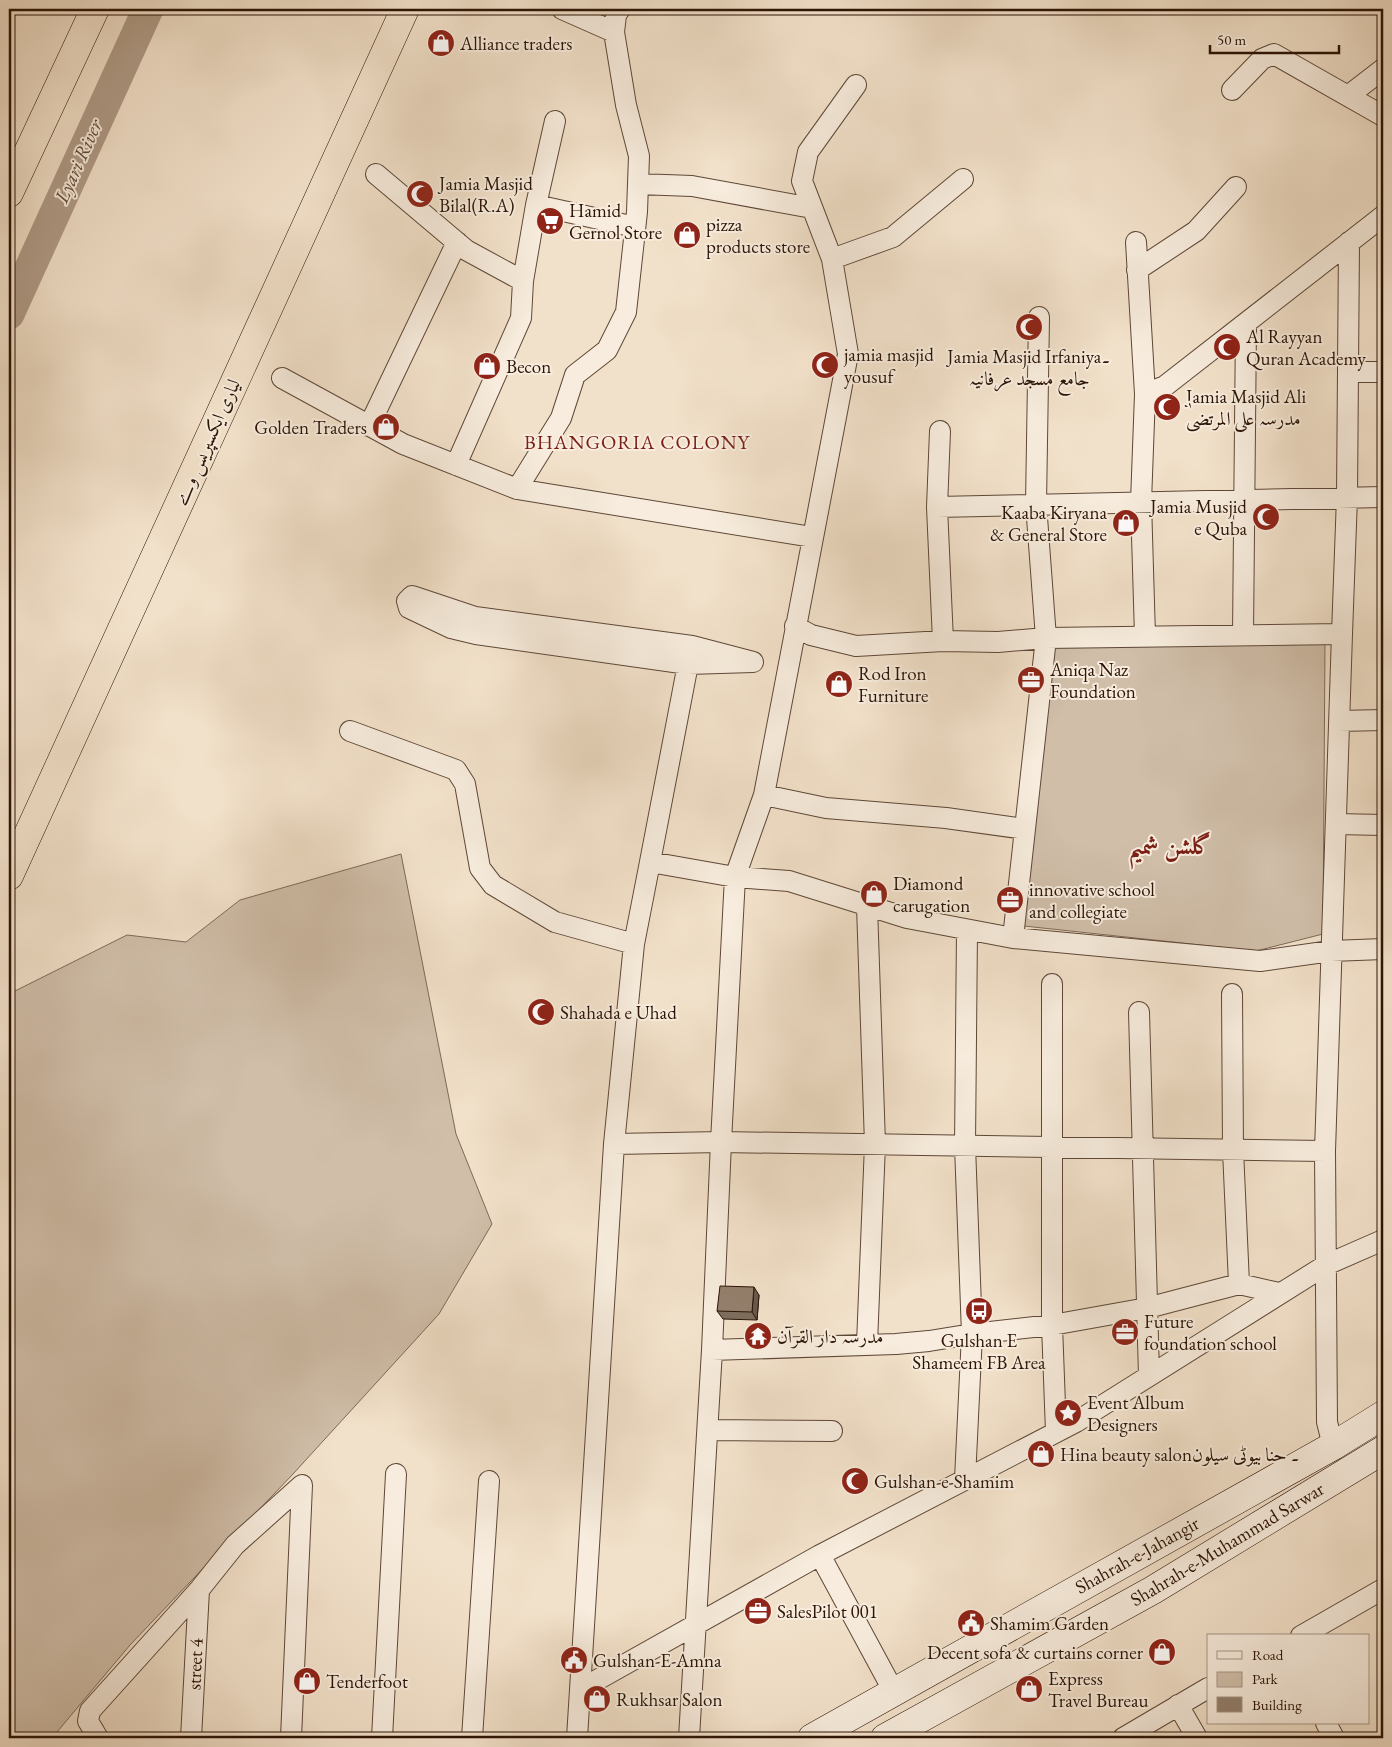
<svg xmlns="http://www.w3.org/2000/svg" width="1392" height="1747" font-family="'EB Garamond',Amiri,serif">
<style>
.green{fill:#d0bea9;stroke:#7e6958}
.lines{fill:none;stroke-linecap:round;stroke-linejoin:round}
.river{stroke:#af9b87;stroke-width:31}
.street-casing{stroke:#5e4737;stroke-width:22}
.secondary-casing{stroke:#2c1406;stroke-width:29}
.highway-casing{stroke:#2c1406;stroke-width:29}
.street{stroke:#f7ecdd;stroke-width:20}
.secondary{stroke:#f7ecdd;stroke-width:28}
.highway{stroke:#f2e1ca;stroke-width:28}
.wall{fill:#7e6d5d;stroke:#2c1406}
.shaded-wall{fill:#67594c;stroke:#2c1406}
.building{fill:#937f6c;stroke:#2c1406}
.labels{text-anchor:middle;dominant-baseline:central;stroke-width:4;stroke-linejoin:round;paint-order:stroke}
.poi-label{font-size:19px;fill:#2c1406;stroke:#f7ecdd;text-anchor:start}
.street-label{font-size:19px;fill:#2c1406;stroke:#f7ecdd}
.water-label{font-size:20px;font-style:italic;fill:#604a3a;stroke:#f7ecdd}
.neighbourhood-label{font-size:20px;letter-spacing:1px;fill:#7a1f14;stroke:#f7ecdd}
.district-label{font-size:24px;font-weight:bold;fill:#7a1f14;stroke:#f7ecdd}
</style>
<rect width="100%" height="100%" fill="#f2e1ca"/>
<filter id="stains"><feTurbulence type="fractalNoise" baseFrequency=".004" numOctaves="4"/><feColorMatrix values="0 0 0 0 .2 0 0 0 0 .09 0 0 0 0 .02 0 0 0 .5 -.17"/></filter>
<radialGradient id="worn" r=".72"><stop offset=".6" stop-color="#630" stop-opacity="0"/><stop offset="1" stop-color="#630" stop-opacity=".3"/></radialGradient>
<path class="green" d="M1053,640L1325,644L1323,934L1256,951L1024,926Z
M401,854L456,1134L492,1224L439,1314L293,1474L130,1645L52,1738H9V994L127,935L186,942L240,900Z"/>
<g class="lines">
<path class="river" d="M9,314L148,9"/>
<g class="street-casing">
<path id="street" d="M562,9L614,32
M1232,90L1262,59L1274,54L1383,116
M1348,96L1383,69
M376,174L466,250L523,281
M638,184L692,186L812,208
M536,205L635,227
M1136,242L1145,394L1141,502L1145,636
M832,259L893,237L963,179
M1137,270L1196,231L1236,187
M1348,372H1383
M282,378L403,444L517,489L812,537
M1145,394L1165,386L1383,216
M369,426L457,242
M940,431L937,507L943,641
M456,465L521,318L523,281L536,205L555,121
M517,489L561,418L575,375L607,350L626,312L637,212L639,156L626,105L614,32L616,15L620,9
M937,507L1383,497
M412,596L475,617L692,646L753,662L688,664L476,634L451,628L409,608L407,601Z
M795,626L811,635L856,646L943,641L998,642L1046,638L1036,504L1039,317
M1342,634L1347,497L1349,242
M1243,635L1246,323
M1339,721L1383,720
M350,731L456,770L465,784L480,868L493,885L555,922L634,944
M764,795L826,808L946,818L1025,829
M1336,824L1383,825
M650,862L688,664
M867,906L875,1144L867,1344
M1013,938L1046,638L1342,634L1325,1151L1327,1422L1333,1446
M1052,984V1325L1056,1432
M1232,994L1233,1150L1239,1284
M1139,1012L1149,1376
M614,1144L721,1142L1325,1151
M712,1350L896,1344L929,1341L972,1334L1052,1325L1147,1308L1239,1284L1279,1293
M708,1430L832,1431
M965,1479L972,1334L965,1146L967,930
M820,1555L894,1692
M1301,1636L1383,1589
M581,1689L820,1555L1076,1422L1326,1265L1383,1240
M1178,1705L1197,1738
M1326,1723L1334,1738
M98,1738L88,1721L90,1711L199,1590L235,1545L302,1485
M191,1738L199,1590
M291,1738L302,1485
M382,1738L396,1474
M472,1738L489,1481
M577,1738L614,1144L634,944L650,862L735,877L789,881L907,918L1013,938L1260,961L1331,951L1383,949
M689,1738L712,1350L721,1142L735,877L764,795L848,354L832,259L802,181L808,152L856,85
M1123,1738L1208,1688"/>
</g>
<g class="secondary-casing">
<path id="secondary" d="M812,1738L1333,1446L1383,1415
M885,1738L1153,1590L1383,1450"/>
</g>
<g class="highway-casing">
<path id="highway" d="M9,193L95,9
M9,876L405,9"/>
</g>
<use href="#street" class="street"/>
<use href="#secondary" class="secondary"/>
<use href="#highway" class="highway"/>
</g>
<path class="wall" d="M759,1295L757,1320L723,1319L717,1311Z"/>
<path class="shaded-wall" d="M754,1287L759,1295L757,1320L752,1312Z"/>
<path class="building" d="M720,1286L754,1287L752,1312L717,1311Z"/>
<defs>
<g id="shop-disc" transform="scale(1.4375)"><circle r="9.5" fill="#8f2418" stroke="#f7ecdd"/><path d="M-5-2.5h2.3a2.7 3.5 0 0 1 5.4 0H5L5.5 6h-11ZM-1.5-2.5h3a1.5 2.3 0 0 0-3 0Z" fill="#fff"/></g>
<g id="mosque-disc" transform="scale(1.4375)"><circle r="9.5" fill="#8f2418" stroke="#f7ecdd"/><path d="M3.5-4.9A6 6 0 1 0 3.5 4.9A5 5 0 1 1 3.5-4.9Z" fill="#fff"/></g>
<g id="supermarket-disc" transform="scale(1.4375)"><circle r="9.5" fill="#8f2418" stroke="#f7ecdd"/><path d="M-6-5.5h2.5l.6 2H6L4.5 2H-2.5L-4.4-4H-6ZM-1.5 3.2a1.3 1.3 0 1 0 .1 0ZM3 3.2a1.3 1.3 0 1 0 .1 0Z" fill="#fff"/></g>
<g id="office-disc" transform="scale(1.4375)"><circle r="9.5" fill="#8f2418" stroke="#f7ecdd"/><path d="M-6-3h4V-5.5h4V-3h4V5H-6ZM-1-4.5V-3h2v-1.5ZM-6 0V1H6V0Z" fill="#fff"/></g>
<g id="bus-disc" transform="scale(1.4375)"><circle r="9.5" fill="#8f2418" stroke="#f7ecdd"/><path d="M-5-6H5V4H4V6H2V4H-2V6H-4V4H-5ZM-3.5-4V0h7V-4ZM-3.5 1.2v1.5H-2V1.2ZM2 1.2v1.5H3.5V1.2Z" fill="#fff"/></g>
<g id="temple-disc" transform="scale(1.4375)"><circle r="9.5" fill="#8f2418" stroke="#f7ecdd"/><path d="M0-6L5-2H3V0L6.5 2.5H4V6H1.5V3h-3V6H-4V2.5H-6.5L-3 0V-2H-5Z" fill="#fff"/></g>
<g id="sight-disc" transform="scale(1.4375)"><circle r="9.5" fill="#8f2418" stroke="#f7ecdd"/><path d="M0-6L1.8-2.2L6-1.7L2.9 1.2L3.7 5.4L0 3.3L-3.7 5.4L-2.9 1.2L-6-1.7L-1.8-2.2Z" fill="#fff"/></g>
<g id="civic-disc" transform="scale(1.4375)"><circle r="9.5" fill="#8f2418" stroke="#f7ecdd"/><path d="M-.6-6.5H3V-4.5H.6V-3L4-1V1h2V6H-6V1h2V-1L-.6-3ZM-1.2 2.5V6h2.4V2.5Z" fill="#fff"/></g>
</defs>
<g fill-rule="evenodd">
<use href="#shop-disc" x="441" y="43"/>
<use href="#mosque-disc" x="420" y="194"/>
<use href="#supermarket-disc" x="550" y="221"/>
<use href="#shop-disc" x="687" y="235"/>
<use href="#mosque-disc" x="1029" y="327"/>
<use href="#mosque-disc" x="1227" y="347"/>
<use href="#mosque-disc" x="825" y="365"/>
<use href="#shop-disc" x="487" y="366"/>
<use href="#mosque-disc" x="1167" y="407"/>
<use href="#shop-disc" x="386" y="427"/>
<use href="#mosque-disc" x="1266" y="517"/>
<use href="#shop-disc" x="1126" y="523"/>
<use href="#office-disc" x="1031" y="680"/>
<use href="#shop-disc" x="839" y="684"/>
<use href="#shop-disc" x="874" y="894"/>
<use href="#office-disc" x="1010" y="900"/>
<use href="#mosque-disc" x="541" y="1012"/>
<use href="#bus-disc" x="979" y="1311"/>
<use href="#office-disc" x="1125" y="1332"/>
<use href="#temple-disc" x="758" y="1336"/>
<use href="#sight-disc" x="1068" y="1413"/>
<use href="#shop-disc" x="1041" y="1454"/>
<use href="#mosque-disc" x="855" y="1481"/>
<use href="#office-disc" x="758" y="1611"/>
<use href="#civic-disc" x="971" y="1623"/>
<use href="#shop-disc" x="1162" y="1652"/>
<use href="#civic-disc" x="574" y="1660"/>
<use href="#shop-disc" x="307" y="1681"/>
<use href="#shop-disc" x="1029" y="1689"/>
<use href="#shop-disc" x="597" y="1699"/>
</g>
<g class="labels">
<g class="poi-label">
<text x="460" y="43">Alliance traders</text>
<text x="439" y="183">Jamia Masjid<tspan x="439" dy="22">Bilal(R.A)</tspan></text>
<text x="569" y="210">Hamid<tspan x="569" dy="22">Gernol Store</tspan></text>
<text x="706" y="224">pizza<tspan x="706" dy="22">products store</tspan></text>
<text x="1246" y="336">Al Rayyan<tspan x="1246" dy="22">Quran Academy</tspan></text>
<text x="844" y="354">jamia masjid<tspan x="844" dy="22">yousuf</tspan></text>
<text x="1029" y="356" text-anchor="middle">Jamia Masjid Irfaniya۔<tspan x="1029" dy="22">جامع مسجد عرفانیہ</tspan></text>
<text x="506" y="366">Becon</text>
<text x="1186" y="396">Jamia Masjid Ali<tspan x="1186" dy="22">مدرسہ علی المرتضیٰ</tspan></text>
<text x="367" y="427" text-anchor="end">Golden Traders</text>
<text x="1247" y="506" text-anchor="end">Jamia Musjid<tspan x="1247" dy="22">e Quba</tspan></text>
<text x="1107" y="512" text-anchor="end">Kaaba Kiryana<tspan x="1107" dy="22">&amp; General Store</tspan></text>
<text x="1050" y="669">Aniqa Naz<tspan x="1050" dy="22">Foundation</tspan></text>
<text x="858" y="673">Rod Iron<tspan x="858" dy="22">Furniture</tspan></text>
<text x="893" y="883">Diamond<tspan x="893" dy="22">carugation</tspan></text>
<text x="1029" y="889">innovative school<tspan x="1029" dy="22">and collegiate</tspan></text>
<text x="560" y="1012">Shahada e Uhad</text>
<text x="1144" y="1321">Future<tspan x="1144" dy="22">foundation school</tspan></text>
<text x="777" y="1336">مدرسہ دار القرآن</text>
<text x="979" y="1340" text-anchor="middle">Gulshan E<tspan x="979" dy="22">Shameem FB Area</tspan></text>
<text x="1087" y="1402">Event Album<tspan x="1087" dy="22">Designers</tspan></text>
<text x="1060" y="1454">Hina beauty salon۔ حنا بیوٹی سیلون</text>
<text x="874" y="1481">Gulshan-e-Shamim</text>
<text x="777" y="1611">SalesPilot 001</text>
<text x="990" y="1623">Shamim Garden</text>
<text x="1143" y="1652" text-anchor="end">Decent sofa &amp; curtains corner</text>
<text x="593" y="1660">Gulshan-E-Amna</text>
<text x="1048" y="1678">Express<tspan x="1048" dy="22">Travel Bureau</tspan></text>
<text x="326" y="1681">Tenderfoot</text>
<text x="616" y="1699">Rukhsar Salon</text>
</g>
<g class="street-label">
<text transform="translate(207 442) rotate(-66)">لیاری ایکسپریس وے</text>
<text transform="translate(1227 1544) rotate(-31)">Shahrah-e-Muhammad Sarwar</text>
<text transform="translate(1137 1555) rotate(-29)">Shahrah-e-Jahangir</text>
<text transform="translate(195 1664) rotate(-87)">street 4</text>
</g>
<g class="water-label">
<text transform="translate(78 161) rotate(-66)">Lyari River</text>
</g>
<g class="neighbourhood-label">
<text x="637" y="442">BHANGORIA COLONY</text>
</g>
<g class="district-label">
<text x="1170" y="845">گلشن شمیم</text>
</g>
</g>
<rect width="1392" height="1747" fill="none" stroke="#f2e1ca" stroke-width="30"/>
<rect x="10" y="10" width="1372" height="1727" fill="none" stroke="#2c1406" stroke-width="2.5"/>
<rect x="15" y="15" width="1362" height="1717" fill="none" stroke="#2c1406"/>
<rect x="1207" y="1634" width="162" height="90" fill="#f7ecdd" stroke="#a69687"/>
<rect x="1217" y="1651" width="25" height="8" fill="#f7ecdd" stroke="#a69687"/>
<text x="1252" y="1660" font-size="15" fill="#2c1406">Road</text>
<rect x="1217" y="1672" width="25" height="15" fill="#d0bea9" stroke="#a69687"/>
<text x="1252" y="1684" font-size="15" fill="#2c1406">Park</text>
<rect x="1217" y="1697" width="25" height="15" fill="#937f6c" stroke="#a69687"/>
<text x="1252" y="1710" font-size="15" fill="#2c1406">Building</text>
<path d="M1210 45v8h129v-8" fill="none" stroke="#2c1406" stroke-width="2.5"/>
<text x="1217" y="45" font-size="15" fill="#2c1406" stroke="#f7ecdd" stroke-width="4" paint-order="stroke">50 m</text>
<rect width="100%" height="100%" filter="url(#stains)"/>
<rect width="100%" height="100%" fill="url(#worn)"/>
</svg>
